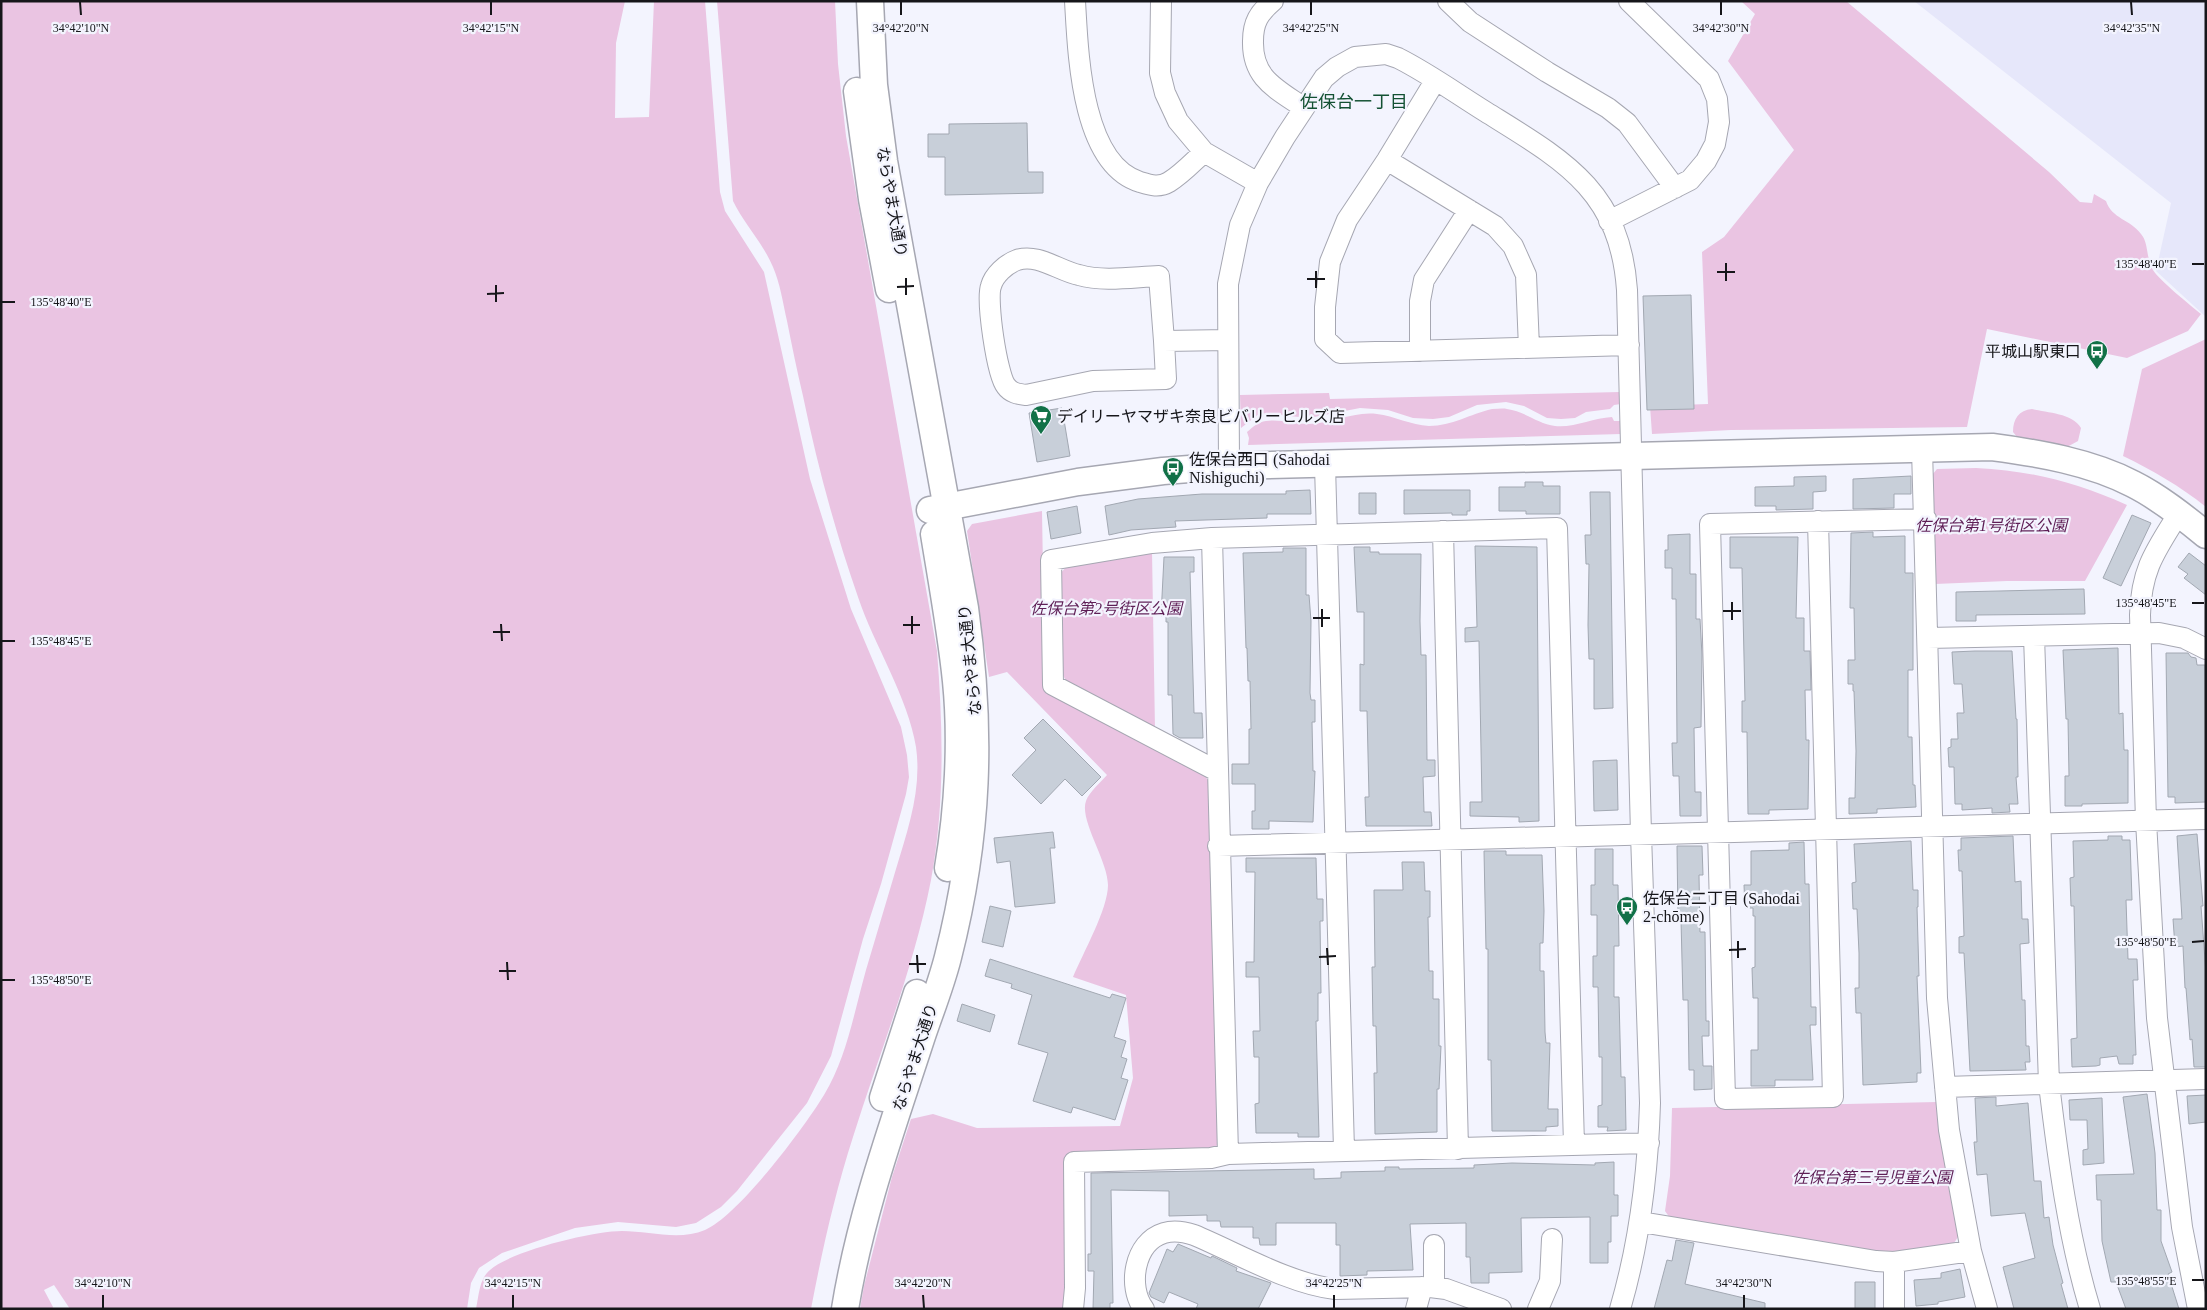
<svg xmlns="http://www.w3.org/2000/svg" width="2207" height="1310" font-family="'Times New Roman','Noto Sans JP',serif">
<style>
.built{fill:#e6e7fa}
.green{fill:#eac4e2}
.building{fill:#c8cfd9;stroke:#a2a8b2}
.lines{fill:none;stroke-linecap:round;stroke-linejoin:round}
.minor-casing{stroke:#a6a7b2;stroke-width:22}
.tertiary-casing{stroke:#a6a7b2;stroke-width:29}
.minor{stroke:#fff;stroke-width:20}
.tertiary{stroke:#fff;stroke-width:26}
.ticks{fill:none;stroke:#16161a;stroke-width:2}
.labels{text-anchor:middle;dominant-baseline:central;stroke-width:4.5;stroke-linejoin:round;paint-order:stroke}
.street-label{font-size:16px;fill:#16161a;stroke:#f3f4fe}
.poi-label{font-size:16px;fill:#16161a;stroke:#f3f4fe;text-anchor:start}
.park-label{font-size:16px;font-style:italic;fill:#5e1e56;stroke:#f3f4fe}
.neighbourhood-label{font-size:18px;fill:#135133;stroke:#f3f4fe}
.ticks-label{font-size:12px;text-anchor:middle;fill:#16161a;stroke:#f3f4fe;stroke-width:4.5;stroke-linejoin:round;paint-order:stroke}
</style>
<rect width="100%" height="100%" fill="#f3f4fe"/>
<path class="built" d="M1914,1H2202L2206,5V317L2156,271L2171,203Z"/>
<path class="green" d="M1,1H625L616,43L615,118L649,117L654,1H705L720,192L725,211L764,272L810,479L851,609L901,727L907,755L909,777L906,794L881,884L863,939L831,1056L807,1103L737,1191L721,1207L696,1223L676,1227L618,1222L575,1228L502,1253L479,1268L471,1283L467,1309H70L54,1285L44,1290L53,1307L52,1309H1Z
M717,1H835L838,64L846,136L937,651C943,728 945,804 931,880C914,968 880,1051 853,1137C835,1193 822,1251 811,1309H476C479,1296 479,1279 490,1270C511,1251 593,1231 622,1231C649,1231 679,1241 705,1230C738,1216 804,1128 824,1095C847,1057 854,1012 866,970C876,936 886,903 896,869C908,829 922,789 916,747C908,697 874,645 858,597C835,531 817,464 803,396C797,371 792,346 787,321C783,303 780,283 773,267C763,243 744,224 733,201Z
M1741,1H1846L2049,172L2080,202L2092,203L2094,194L2106,201C2112,219 2130,219 2141,234C2149,243 2146,260 2153,270C2160,281 2189,304 2201,314L2188,331L2127,358L1987,329L1967,427L1731,430L1652,434L1650,406L1708,404L1702,252L1724,237L1794,150L1728,61L1755,14Z
M2206,339V507C2180,486 2152,470 2123,456L2142,369Z
M1620,392L1621,404L1614,405L1610,409L1586,412L1575,418L1561,419L1547,418L1524,406L1506,402L1477,405L1449,417L1433,419L1413,418L1388,410L1360,408L1309,418L1260,413L1241,428L1240,395L1329,393L1330,399Z
M1492,409C1497,409 1503,408 1507,409C1524,411 1538,424 1555,426C1574,428 1593,418 1612,417L1614,421H1620L1621,434L1248,445L1249,438L1247,432C1253,427 1258,422 1266,421C1280,419 1295,424 1308,424C1332,424 1353,411 1377,414C1394,416 1411,425 1429,426C1452,426 1470,414 1492,409Z
M2032,409C2048,413 2072,413 2081,428L2078,441L2067,447L2018,438L2013,432C2013,419 2019,410 2032,409Z
M1976,468C2033,471 2075,482 2127,505L2085,581H2007L1935,584L1932,475L1937,469Z
M1042,511L1045,690L1203,772L1210,784L1219,1143L1210,1153L1066,1155L1067,1309H860L864,1286L892,1177L911,1119L933,1114L977,1128L1120,1126L1133,1078L1126,995L1073,977C1083,953 1108,909 1108,885C1108,861 1079,820 1086,801C1089,792 1101,782 1107,775L1007,672L989,677L967,531L972,524Z
M1152,551L1155,730L1068,684L1061,672L1058,576L1068,565Z
M1937,1102L1960,1234L1952,1246L1914,1251L1879,1253L1670,1218L1665,1211L1670,1176L1672,1108Z"/>
<path class="building" d="M1027,123L1028,172H1043V193L945,195V157H928V134H949V124Z
M1691,295L1694,409L1647,410L1643,296Z
M1062,408L1070,456L1037,462L1029,413Z
M1826,476V491L1813,492V509L1776,510V506H1755V487L1794,486V477Z
M1911,476V494H1894V508L1853,509V479Z
M1525,482H1543V486H1560V514H1526V511H1499V487H1525Z
M1310,490L1311,514H1267V518L1175,521L1176,527L1131,530L1109,535L1105,506L1138,499L1202,494H1286V491Z
M1404,490H1470V511H1467V515H1452V513L1404,514Z
M1590,492H1610L1613,708L1594,709V659H1589L1588,625L1589,564H1586L1585,535H1591Z
M1359,493H1376V514H1359Z
M1077,506L1081,533L1051,539L1047,512Z
M2132,515L2151,523L2121,586L2103,578Z
M1873,532V537L1905,536V573H1913V670H1908V737H1912L1913,785H1915L1916,807L1877,809V813L1849,814V798H1855L1856,751L1854,691H1853V684H1848V660H1855L1854,608H1850L1851,533Z
M1690,534V574H1696V619H1700L1702,655L1701,727L1694,728L1695,792H1701V816H1680L1679,776H1673L1672,743H1677L1676,599H1672V568H1665V550H1668V535Z
M1730,537H1798L1796,618H1804V651H1810L1811,690H1805L1806,740H1809L1808,809L1769,810V814H1748L1747,732H1742V701H1745L1742,568H1730Z
M1475,546L1537,547L1539,821L1519,822V817L1470,816V802H1482L1479,641L1465,642V628L1477,627Z
M1354,547H1370V552H1379V554H1421L1420,621L1421,655H1426L1427,760H1435V776L1423,777L1424,812H1431L1432,826H1366L1365,797H1369L1367,711H1360V664L1364,665V612H1357Z
M1283,548H1306V595H1309L1311,621L1310,693L1311,700H1315V722H1312L1313,771H1315L1313,822L1269,821V829H1252V811H1255V784H1232V764H1249V729H1251L1250,681H1248L1247,648H1246L1243,553L1283,552Z
M2189,553L2206,566V595L2184,578L2188,574L2178,567Z
M1164,557H1194V572H1190L1194,713H1202L1203,738H1180L1173,734L1172,695H1168V622H1166V616H1161Z
M2084,589L2085,614L1976,615V621H1956V592Z
M2118,648L2119,714L2123,713L2124,750H2128V803L2082,804V806H2065V776H2069L2068,719H2066L2063,650Z
M1975,651H2012L2016,719H2017L2018,777H2016L2018,804H2009L2010,812L1992,813V808L1962,810V804H1955L1954,767H1949L1948,748L1951,747V739H1958L1957,713H1964L1962,684H1954L1952,652Z
M2166,653H2188L2191,657L2196,658L2197,665H2205L2206,802L2175,803V797H2168Z
M1043,719L1101,777L1082,796L1065,779L1041,804L1012,775L1036,750L1024,738Z
M1617,760L1618,810L1594,811L1593,761Z
M1053,832L1055,848H1050L1055,903L1015,907L1010,861L997,863L994,838Z
M2197,834L2203,906H2201L2206,974V1067H2194L2192,1039L2190,1040L2186,988H2185L2183,946L2175,947L2173,919H2182L2177,836Z
M2013,836L2015,882L2021,881L2022,919H2028L2029,943L2020,944L2022,1000H2025L2026,1046H2029L2030,1062H2025L2026,1070L1970,1071L1964,953H1959V937L1964,936L1962,871H1959L1958,850H1961V838Z
M2108,836H2122V840H2130L2132,900H2126L2128,959H2137L2138,980H2133L2136,1055H2133V1064H2119L2117,1056L2100,1058V1065L2096,1066L2072,1067L2071,1039L2077,1038L2074,906H2071L2070,878L2074,877L2073,841L2108,840Z
M1911,841L1913,890H1918V907H1917L1919,976H1917L1921,1073H1917V1082L1863,1085L1861,1013H1856L1855,988H1859V953L1857,909H1853L1852,883L1856,882L1854,844Z
M1804,842L1805,884H1809L1811,1007H1816V1025H1810L1813,1080H1775V1086H1751V1050H1758V998H1753L1752,968L1755,967V916H1753V908H1745L1744,885H1751V851L1789,850V843Z
M1677,846H1702L1703,875H1699L1700,932H1705L1706,1021H1709V1036H1702L1703,1066H1712V1089L1694,1090V1070H1689L1688,1000H1683L1681,920L1678,921Z
M1595,849H1613V885H1618L1619,946H1614V997H1619L1621,1077H1625L1626,1130L1607,1131L1608,1127H1598V1106L1602,1105V1057H1599L1598,987H1593V956H1597V915H1591V885H1595Z
M1484,851H1506V855H1542L1544,911L1543,943H1540V971H1544L1545,1032L1546,1043H1550L1548,1109H1558V1126L1546,1127V1131H1492L1491,1060H1488V949H1486Z
M1246,858H1316L1317,899H1323V921H1320L1321,993H1318V1021H1316L1319,1137H1298V1133H1256L1255,1104L1259,1103V1057H1254L1253,1031H1260L1259,977H1246V962H1254L1255,872H1246Z
M1402,862H1424L1425,891H1430V917H1428L1429,971H1433V999H1439V1046H1441L1439,1089H1437V1132L1375,1134L1374,1073H1377L1376,1026H1373L1372,967H1375L1374,890H1403Z
M990,906L1011,911L1003,947L982,942Z
M990,959L1110,998L1112,994L1126,998L1114,1037L1126,1041L1121,1057L1127,1059L1121,1078L1128,1080L1115,1120L1073,1107L1071,1113L1033,1101L1048,1053L1018,1044L1032,995L1011,988L1012,984L985,976Z
M962,1004L995,1015L990,1032L957,1021Z
M2147,1094L2155,1153L2157,1210H2161V1241L2172,1272L2168,1274L2179,1309H2126L2116,1282H2111L2102,1241L2101,1200H2097L2096,1175L2134,1174L2123,1097Z
M2206,1095V1122L2189,1124L2187,1096Z
M1996,1097V1106L2028,1103L2034,1181H2041L2044,1218L2049,1217L2053,1245L2063,1283L2061,1284L2068,1309H2014L2003,1267L2035,1258L2025,1213L1991,1216L1987,1174L1977,1175L1974,1142H1977L1975,1098Z
M2102,1098L2104,1163L2083,1165V1150L2088,1149L2087,1120H2070L2069,1100Z
M1614,1162V1195H1618V1216H1611V1242H1608V1263H1590V1217L1521,1218L1522,1272L1489,1273V1283H1471L1470,1257H1466V1223L1410,1224L1413,1270L1367,1271V1275L1340,1276V1245H1336V1223H1276V1245H1260L1259,1238H1253V1227H1221L1220,1221H1207V1215L1169,1216V1191L1111,1190L1113,1303H1110V1309H1093L1094,1271H1088V1254H1091V1173L1314,1169V1179L1341,1178V1172L1385,1171V1167H1399V1169L1474,1168V1165L1512,1163L1595,1165V1163Z
M1676,1240L1694,1243L1685,1284L1765,1303V1309H1654L1667,1260L1672,1261Z
M1178,1244L1211,1258L1212,1256L1237,1268L1236,1271L1271,1283L1258,1309H1196L1198,1304L1169,1292L1164,1303L1151,1297L1149,1293L1167,1249L1173,1252Z
M1960,1269L1965,1297L1938,1302V1304L1916,1306L1914,1280L1941,1278V1273Z
M1855,1282H1875V1309H1855Z"/>
<g class="lines">
<g class="minor-casing">
<path id="minor" d="M1075,1C1078,52 1081,164 1140,182C1150,185 1159,188 1169,182C1182,174 1193,162 1204,152
M1161,1L1160,73L1165,93L1178,121L1204,152L1258,183
M1273,1C1259,13 1253,22 1253,41C1252,79 1277,89 1304,108
M1448,1L1470,22L1547,72L1608,108L1627,123L1675,188
M1435,81L1387,160L1347,220L1330,262L1325,307V339L1340,353L1629,345
M1387,160L1495,226L1513,246L1526,275L1529,348
M1609,221L1690,180L1706,161L1715,144L1719,122L1717,99L1709,79L1629,1
M1164,341L1159,276C1133,277 1104,282 1079,275C1059,271 1038,253 1017,260C1006,264 994,275 991,286C986,300 997,375 1006,386C1011,393 1018,394 1026,395L1093,381L1166,379L1164,341L1228,340
M1420,351V301L1424,280L1469,210
M1922,449L1937,998L1949,1130L1971,1251L1987,1309
M1325,465L1344,1150
M1229,466L1228,284L1240,225L1258,183L1285,137L1324,78L1337,67L1355,57L1386,54L1398,58C1428,73 1457,94 1486,112C1563,160 1620,190 1627,290L1641,834L1650,1103C1648,1173 1640,1241 1620,1309
M2179,513C2156,550 2141,569 2140,615L2146,821L2157,1018L2182,1227L2198,1309
M1818,521L1833,1097L1725,1099L1710,524L1926,519
M1443,531L1458,1149
M1212,538L1228,1154
M2034,636L2049,1084C2058,1159 2068,1236 2090,1309
M1928,638L2159,633L2184,638L2206,649
M1217,771L1053,685L1051,560L1152,543L1212,538L1557,528L1574,1145
M1218,846L2206,819
M1945,1087L2206,1079
M1641,1222L1876,1261L1894,1262L1971,1251
M1434,1245V1287
M1894,1262V1309
M1073,1309L1075,1288L1074,1162L1211,1158L1228,1154L1649,1143
M1144,1309C1127,1287 1134,1242 1164,1233C1174,1230 1185,1232 1194,1235C1237,1253 1290,1284 1335,1289L1430,1287L1446,1289L1501,1309
M1416,1309L1422,1287
M1538,1309L1550,1281L1552,1239"/>
</g>
<g class="tertiary-casing">
<path id="tertiary" d="M857,91L872,199L889,289
M930,510L1078,482L1163,471L1229,466L1992,447C2038,453 2091,462 2133,484C2159,497 2183,516 2206,535
M934,534C942,583 951,632 956,681C962,740 958,809 948,868
M883,1098L917,993
M845,1309C860,1216 892,1128 921,1039C930,1012 941,985 948,957C979,835 982,731 965,608L884,161L874,85L870,1"/>
</g>
<use href="#minor" class="minor"/>
<use href="#tertiary" class="tertiary"/>
</g>
<path class="ticks" d="M80,2L81,15M491,2V15M901,2V15M1311,2V15M1721,2V15M2131,2L2132,15M1726,263V281M2192,264H2204M1316,271V288M1717,272H1735M906,278V295M1307,279H1325M496,285V302M897,287L914,286M487,294L504,293M2,302H15M1732,602V620M2192,603H2204M1322,609V627M1723,611H1741M912,616V634M1313,618H1330M501,624L502,641M903,625H920M493,632H510M2,641H15M1738,941V958M2192,942L2204,941M1327,948L1328,965M1729,950L1746,949M917,955L918,973M1319,957L1336,956M507,962L508,980M909,964H926M499,971H516M2,980H15M2192,1280H2204M103,1295V1308M513,1295V1308M923,1295L924,1308M1334,1295V1308M1744,1295V1308"/>
<defs>
<g id="bus-pin" transform="scale(1.125)"><path d="M0 17L-7.5 6A9.5 9.5 0 1 1 7.5 6Z" fill="#117147" stroke="#f3f4fe"/><path d="M-5-6H5V4H4V6H2V4H-2V6H-4V4H-5ZM-3.5-4V0h7V-4ZM-3.5 1.2v1.5H-2V1.2ZM2 1.2v1.5H3.5V1.2Z" fill="#fff"/></g>
<g id="supermarket-pin" transform="scale(1.125)"><path d="M0 17L-7.5 6A9.5 9.5 0 1 1 7.5 6Z" fill="#117147" stroke="#f3f4fe"/><path d="M-6-5.5h2.5l.6 2H6L4.5 2H-2.5L-4.4-4H-6ZM-1.5 3.2a1.3 1.3 0 1 0 .1 0ZM3 3.2a1.3 1.3 0 1 0 .1 0Z" fill="#fff"/></g>
</defs>
<g fill-rule="evenodd">
<use href="#bus-pin" x="2097" y="351"/>
<use href="#supermarket-pin" x="1041" y="416"/>
<use href="#bus-pin" x="1173" y="468"/>
<use href="#bus-pin" x="1627" y="907"/>
</g>
<g class="labels">
<g class="street-label">
<text transform="translate(892 202) rotate(80)">ならやま大通り</text>
<text transform="translate(970 660) rotate(-96)">ならやま大通り</text>
<text transform="translate(915 1057) rotate(-72)">ならやま大通り</text>
</g>
<g class="poi-label">
<text x="2081" y="351" text-anchor="end">平城山駅東口</text>
<text x="1057" y="416">デイリーヤマザキ奈良ビバリーヒルズ店</text>
<text x="1189" y="459">佐保台西口 (Sahodai<tspan x="1189" dy="18">Nishiguchi)</tspan></text>
<text x="1643" y="898">佐保台二丁目 (Sahodai<tspan x="1643" dy="18">2-chōme)</tspan></text>
</g>
<g class="park-label">
<text x="1991" y="525">佐保台第1号街区公園</text>
<text x="1106" y="608">佐保台第2号街区公園</text>
<text x="1872" y="1177">佐保台第三号児童公園</text>
</g>
<g class="neighbourhood-label">
<text x="1354" y="102">佐保台一丁目</text>
</g>
</g>
<g class="ticks-label">
<text x="81" y="32">34°42'10"N</text>
<text x="491" y="32">34°42'15"N</text>
<text x="901" y="32">34°42'20"N</text>
<text x="1311" y="32">34°42'25"N</text>
<text x="1721" y="32">34°42'30"N</text>
<text x="2132" y="32">34°42'35"N</text>
<text x="2146" y="268">135°48'40"E</text>
<text x="61" y="306">135°48'40"E</text>
<text x="2146" y="607">135°48'45"E</text>
<text x="61" y="645">135°48'45"E</text>
<text x="2146" y="946">135°48'50"E</text>
<text x="61" y="984">135°48'50"E</text>
<text x="2146" y="1285">135°48'55"E</text>
<text x="103" y="1287">34°42'10"N</text>
<text x="513" y="1287">34°42'15"N</text>
<text x="923" y="1287">34°42'20"N</text>
<text x="1334" y="1287">34°42'25"N</text>
<text x="1744" y="1287">34°42'30"N</text>
</g>
<rect width="2207" height="1310" fill="none" stroke="#16161a" stroke-width="5"/>
</svg>
